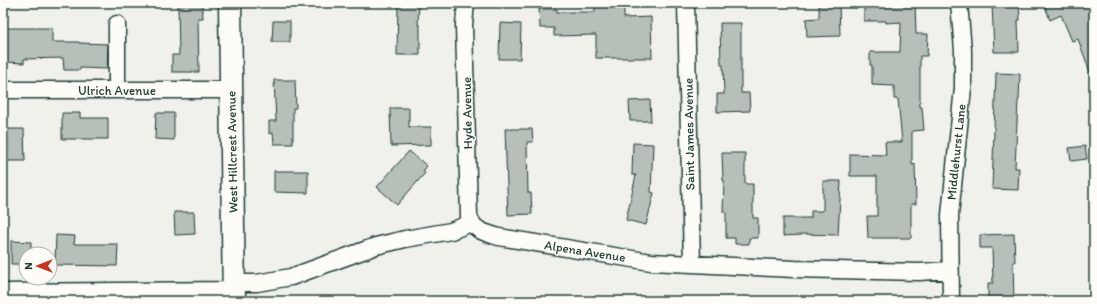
<svg xmlns="http://www.w3.org/2000/svg" width="1097" height="304" font-family="Itim,sans-serif">
<style>
.building{fill:#b6bfb8;stroke:#1f3d34}
.lines{fill:none;stroke-linecap:round;stroke-linejoin:round}
.street-casing{stroke:#1f3d34;stroke-width:19}
.secondary-casing{stroke:#1f3d34;stroke-width:25}
.street{stroke:#fdfcf7;stroke-width:16}
.secondary{stroke:#fdfcf7;stroke-width:22}
.labels{text-anchor:middle;dominant-baseline:central;stroke-width:3;stroke-linejoin:round;paint-order:stroke}
.street-label{font-size:13px;fill:#1f3d34;stroke:#fdfcf7}
</style>
<rect width="100%" height="100%" fill="#f0f1eb"/>
<filter id="ink" filterUnits="userSpaceOnUse"><feTurbulence type="fractalNoise" baseFrequency=".025" numOctaves="2"/><feDisplacementMap in="SourceGraphic" scale="8" xChannelSelector="R" yChannelSelector="G"/><feConvolveMatrix kernelMatrix="1 2 1 2 8 2 1 2 1" color-interpolation-filters="sRGB"/></filter>
<g filter="url(#ink)">
<path class="building" d="M178,3H202L203,18H198L199,72H172V55H179Z
M398,3H419L418,25H420V55H397Z
M839,3L840,36L807,37L806,19L819,18V4Z
M864,3H915L916,34H928L927,56H920V107H922L924,130L912,131V165L915,164L916,204H911V238H868L867,216H877V176H850V154L886,155L885,142H902L898,99H894V86L872,85V65H870V52H900L901,22L886,23V21H864Z
M992,3H1019L1020,20H1018L1019,52H994Z
M1044,3H1094V79L1093,80L1078,39L1072,41L1061,15L1050,20Z
M624,6V18L651,17L652,58H596V35L554,36V28H540L539,9H557V12H595V7Z
M273,21H290V42H272Z
M500,23L521,24L520,59H499Z
M720,23H741V93H749L750,111L717,112V94H724L723,65H721Z
M5,28H52V42H79V43L108,44L107,69L80,68V70H64L63,58L24,59V63L4,62Z
M996,73L1020,74L1019,100H1018L1015,168H1019L1018,190L992,189Z
M274,80H295L296,108H293V144H274L273,133L269,134V121H276Z
M650,100L651,121H630L629,101Z
M390,108H409V127H431V145L391,146Z
M62,113H80V118H108V139H62Z
M156,113H174V140L155,139Z
M3,129H24L25,161H3Z
M505,129H532L533,142H527L528,193H531L532,214L508,215Z
M633,143L653,144L651,192L654,193L646,225L626,220L636,175H632Z
M1085,146L1087,159L1071,161L1069,148Z
M409,151L427,166L423,171L425,173L397,205L377,187Z
M722,153H745V184H753V218H758V238H749V244H735V238H726V212H723L724,180H723Z
M274,171H308V193L274,192Z
M823,181H841L838,235L802,234V235L783,236V218H811V211H823Z
M174,212H194L195,234L175,235Z
M1014,234L1015,262H1013L1014,301H988V283H993L992,248H980V235Z
M56,235L75,236L74,244H118L117,266L55,265Z
M11,241L31,242V254H26V264H11Z"/>
<g class="lines">
<g class="street-casing">
<path id="street" d="M466,3L464,25L469,216C473,231 486,233 499,237L651,262L795,269L919,272L950,270
M686,3L692,264
M117,24V90
M3,90H231
M234,283H257L291,277L376,246L405,239L451,231L471,223
M3,292L234,290
M951,301L950,215L963,88V50L959,3"/>
</g>
<g class="secondary-casing">
<path id="secondary" d="M230,3L234,301"/>
</g>
<use href="#street" class="street"/>
<use href="#secondary" class="secondary"/>
</g>
</g>
<g class="labels">
<g class="street-label">
<text x="117" y="90">Ulrich Avenue</text>
<text transform="translate(467 113) rotate(-91)">Hyde Avenue</text>
<text transform="translate(689 134) rotate(-91)">Saint James Avenue</text>
<text transform="translate(232 152) rotate(-91)">West Hillcrest Avenue</text>
<text transform="translate(956 152) rotate(-84)">Middlehurst Lane</text>
<text transform="translate(585 251) rotate(9)">Alpena Avenue</text>
</g>
</g>
<rect width="1097" height="304" fill="none" stroke="#fdfcf7" stroke-width="16"/>
<rect x="8" y="8" width="1081" height="288" fill="none" stroke="#1f3d34" stroke-width="1.5" filter="url(#ink)"/>
<g transform="translate(38 266) rotate(270)"><circle r="19" fill="#fdfcf7" stroke="#a4b0a9"/>
<path d="M0-3L7 15L0 10L-7 15Z" fill="#c8321e"/>
<text y="-6" font-size="11" font-weight="bold" text-anchor="middle" fill="#1f3d34">N</text>
</g>
</svg>
